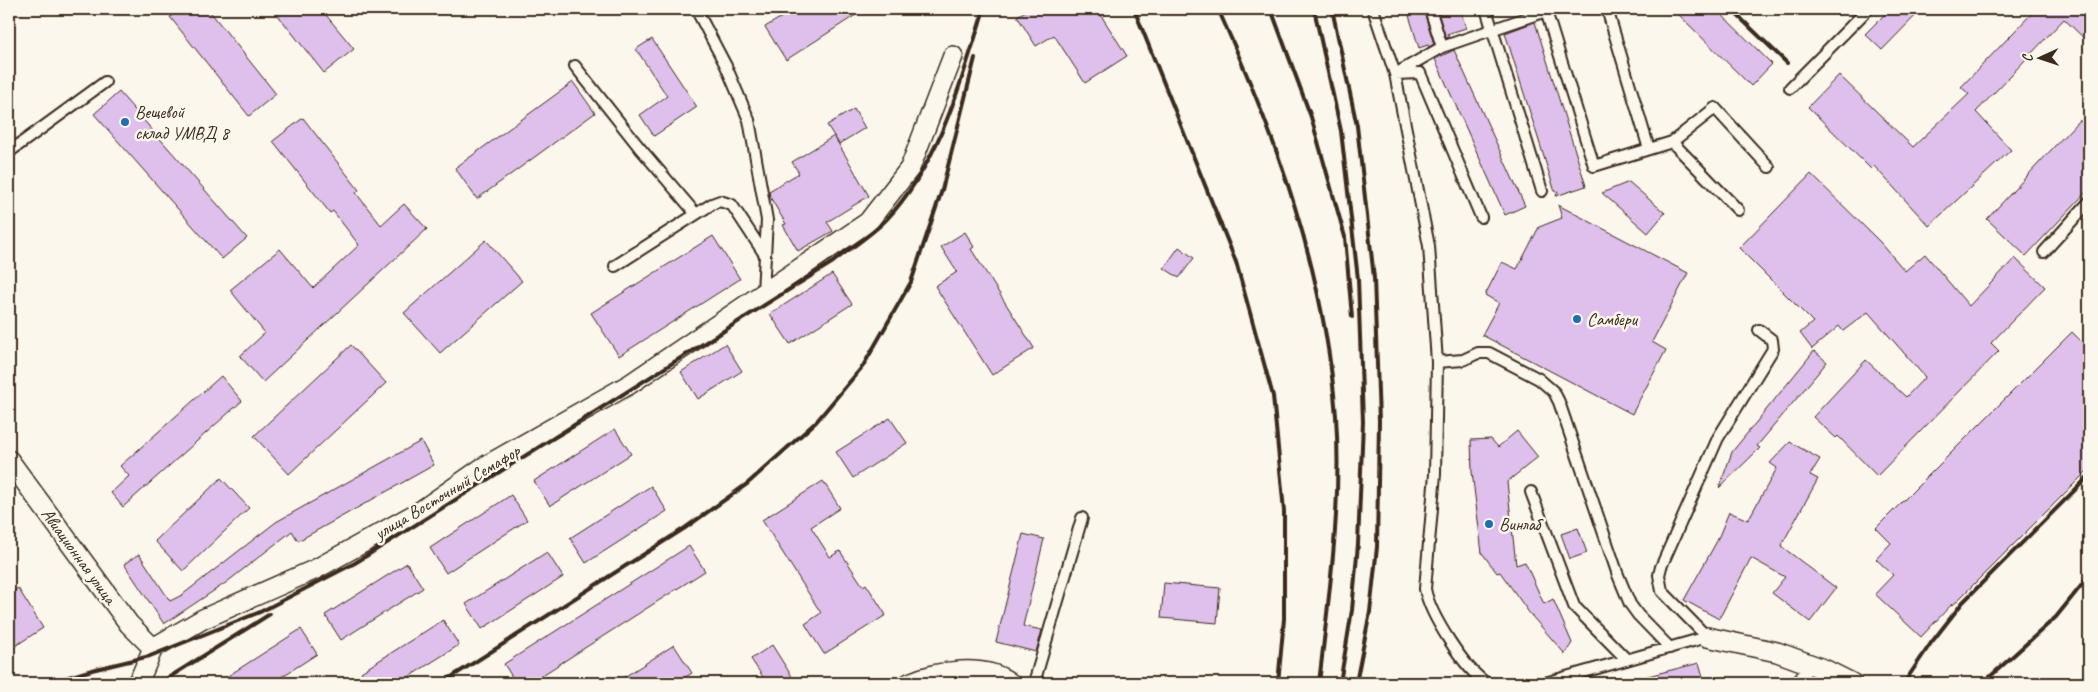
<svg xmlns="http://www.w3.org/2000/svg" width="2098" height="692" font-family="Caveat,sans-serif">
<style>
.building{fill:#dfbfeb;stroke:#3b2a1e}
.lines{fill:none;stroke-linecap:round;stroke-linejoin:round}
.lane-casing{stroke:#3b2a1e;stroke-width:14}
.street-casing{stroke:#3b2a1e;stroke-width:22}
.lane{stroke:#fbf7ec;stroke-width:10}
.street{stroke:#fbf7ec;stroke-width:19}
.rail{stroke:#3b2a1e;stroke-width:4}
.poi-dot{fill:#1f6fb2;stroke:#fbf7ec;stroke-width:2}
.labels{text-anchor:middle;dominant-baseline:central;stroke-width:5;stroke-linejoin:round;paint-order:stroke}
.poi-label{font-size:18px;fill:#3b2a1e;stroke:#fbf7ec;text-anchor:start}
.street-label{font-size:18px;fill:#3b2a1e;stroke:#fbf7ec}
</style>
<rect width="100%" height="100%" fill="#fbf7ec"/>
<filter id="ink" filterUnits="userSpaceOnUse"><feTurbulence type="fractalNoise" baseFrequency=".02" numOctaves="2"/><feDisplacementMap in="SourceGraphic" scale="10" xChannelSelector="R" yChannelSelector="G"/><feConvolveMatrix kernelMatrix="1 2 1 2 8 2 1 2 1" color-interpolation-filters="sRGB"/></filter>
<g filter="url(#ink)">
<path class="building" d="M181,9H208L276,94L249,116L170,17Z
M273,9H321L354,49L324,73Z
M795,9H865L786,60L765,27Z
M1029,9H1097L1127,56L1085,83L1054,35L1036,46L1017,16Z
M1407,9H1423L1434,44L1429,47L1428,45L1419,48Z
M1437,9H1460L1466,28L1447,34L1449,37L1446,38Z
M1673,9H1716L1772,64L1751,86Z
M1890,9H1922L1882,50L1865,34Z
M2036,9H2089V43L2064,19L1976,112L2011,150L1929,226L1874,166L1871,169L1808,107L1839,75L1913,147L1969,94L1961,87Z
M1535,22L1586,186L1556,196L1558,191L1555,192L1505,33Z
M652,39L697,107L654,136L640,115L667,96L636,49Z
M1454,50L1525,206L1505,215L1435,59Z
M573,82L595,113L477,199L455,168Z
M119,92L247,238L222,259L94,114Z
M854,109L865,128L839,144L827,125Z
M303,118L359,190L356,193L381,225L404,204L427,229L263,382L240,356L265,333L230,290L280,249L313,288L359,245L333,211L330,213L273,141Z
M2079,120L2089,129V189L2026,256L1987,219Z
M834,136L869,196L827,222L833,231L798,251L783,225L786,224L770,197L769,191L799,173L792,162Z
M1811,174L1881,243L1905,271L1925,254L1969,306L2015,258L2045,287L1991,343L1999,351L1877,476L1838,436L1836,438L1813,417L1866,360L1906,397L1925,377L1868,312L1843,331L1839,326L1812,349L1800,333L1813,322L1739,248Z
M1629,182L1665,213L1648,233L1602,193Z
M1558,205L1688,273L1652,342L1666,350L1632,414L1482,335L1499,303L1485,295L1502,262L1517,269L1539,227L1562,218Z
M965,232L974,247L971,249L1034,348L992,375L935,286L957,272L941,247Z
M713,236L740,279L619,356L591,313Z
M486,240L522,281L440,353L404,313Z
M1179,247L1194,258L1179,278L1164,268Z
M832,274L852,304L790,344L770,314Z
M2072,332L2089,349V469L1953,605L1952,604L1921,637L1875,594L1893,575L1876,559L1891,543L1876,528Z
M725,344L742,371L698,399L681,372Z
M351,345L386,383L289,474L254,436Z
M1814,351L1827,362L1757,446L1760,448L1719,488L1732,452Z
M221,376L242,401L123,507L111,493L129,476L120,466Z
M890,418L907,443L853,478L836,452Z
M615,429L631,454L550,506L534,481Z
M1517,431L1538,457L1507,482L1516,565L1525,562L1544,604L1553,599L1572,643L1565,654L1530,614L1500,572L1497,573L1482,553L1472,472L1471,440L1491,439L1498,447Z
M421,441L434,465L298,541L292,531L227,582L164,624L124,564L139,554L170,601L182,595L276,522Z
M1790,442L1820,459L1810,475L1818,479L1781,546L1836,588L1810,622L1772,593L1785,577L1751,558L1719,619L1684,600L1717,541L1729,512L1748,520L1777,468L1770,463Z
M221,478L249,508L183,571L155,541Z
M823,481L840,508L811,527L830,557L840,551L863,586L866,584L886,615L824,654L805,624L821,613L762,520Z
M651,486L667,511L586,563L570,538Z
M511,495L527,520L446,573L430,548Z
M1578,528L1587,553L1570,559L1561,534Z
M1023,534L1044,539L1023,626L1042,630L1036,652L996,642Z
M689,546L705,571L530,683H516L504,664Z
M547,552L563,577L482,629L466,604Z
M407,563L423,588L341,640L325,615Z
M1164,583L1220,588L1217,623L1161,618Z
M18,588L43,628L9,650V594Z
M443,620L459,645L399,683H369L361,672Z
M301,629L317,654L272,683H217Z
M674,645L692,673L676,683H615Z
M772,645L796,683H767L751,659Z
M1699,663L1705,683H1641L1640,678Z"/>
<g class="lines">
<g class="lane-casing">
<path id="lane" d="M696,9L726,66L749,120L767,220L763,292
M1373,9L1395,74L1420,73L1481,217
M1430,9L1442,47L1395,74L1429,246L1437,362L1435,474L1425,589C1430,615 1464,668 1486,683
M1486,9L1542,191
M1607,9L1649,149
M1546,11L1594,166L1672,142L1738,210
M1442,47L1546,11L1545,9
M575,66L639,147L696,214
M1790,88L1868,9
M1672,142L1715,108L1769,167
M9,152L105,82
M2044,252L2089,202
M615,266L712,204L720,201L732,205L765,255
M1437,362L1463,360L1478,353H1489L1539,379L1554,392L1559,402L1618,575L1630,604L1638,615L1670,648
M1531,492L1574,606L1627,660
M1034,683L1082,518
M1545,683L1707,637L1662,591L1659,575L1661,567L1718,438L1773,349L1772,340L1759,330
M1796,683L1811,665"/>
</g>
<g class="street-casing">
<path id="street" d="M9,460L129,624L153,648
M1707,637L1777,652L1826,670L1852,683
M136,683L139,681L153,648L203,619L316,569L422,510L482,468L630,384L868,222L910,168L953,56
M909,683C937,671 985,663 1010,683"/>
</g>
<use href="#lane" class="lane"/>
<use href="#street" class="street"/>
<path class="rail" d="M1134,9L1236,262L1273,396L1284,511V619L1278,683
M1218,9C1277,138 1325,273 1336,416C1342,505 1329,595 1319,683
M1271,9L1311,117L1345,237L1352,317
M1314,9L1341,131L1358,279L1363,422L1358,544L1352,610L1340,683
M1332,9L1357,126L1374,278L1379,421L1377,547L1370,612L1356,683
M1731,9L1787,63
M49,683L92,670L150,656L260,612L355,563L833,262C850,248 872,235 887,219C940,162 961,82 984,9
M160,683L270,614
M442,683L685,528L747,484L816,422L863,366L911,282L942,190L975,58
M1904,683L1931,643L1963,602L2089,476
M1983,683L2056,617L2089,576"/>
</g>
</g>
<g class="poi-dot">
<circle cx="125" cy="122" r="5"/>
<circle cx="1577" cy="319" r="5"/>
<circle cx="1489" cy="524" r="5"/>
</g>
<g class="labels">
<g class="poi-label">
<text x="135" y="112">Вещевой<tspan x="135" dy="21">склад УМВД 8</tspan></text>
<text x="1587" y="319">Самбери</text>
<text x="1499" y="524">Винлаб</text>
</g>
<g class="street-label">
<text transform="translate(447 492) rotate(-31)">улица Восточный Семафор</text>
<text transform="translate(79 556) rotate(54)">Авиационная улица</text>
</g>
</g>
<rect width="2098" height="692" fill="none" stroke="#fbf7ec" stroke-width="30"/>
<rect x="15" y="15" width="2068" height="662" fill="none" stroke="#3b2a1e" stroke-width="2" filter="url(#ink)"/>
<g transform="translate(2040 58) rotate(267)" stroke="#fbf7ec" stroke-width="4" paint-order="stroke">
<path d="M0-4L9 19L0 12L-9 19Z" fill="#3b2a1e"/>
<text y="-8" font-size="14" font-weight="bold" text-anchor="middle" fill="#3b2a1e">С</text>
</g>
</svg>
